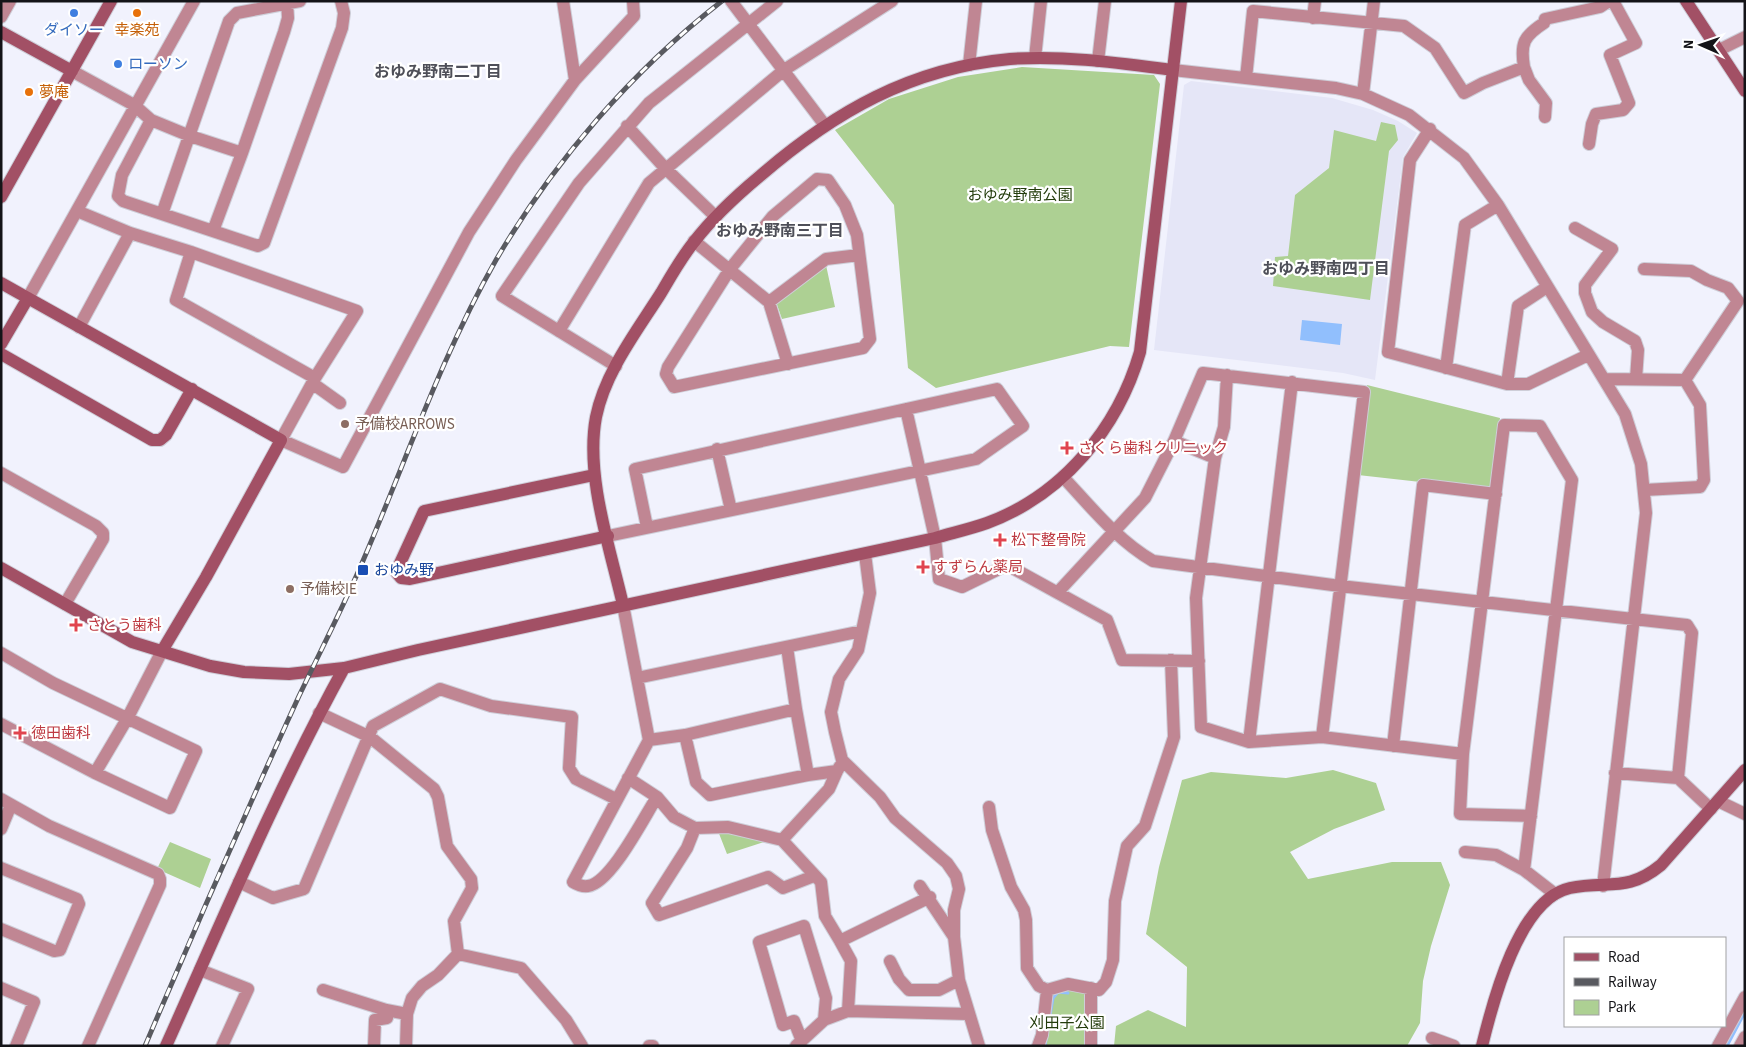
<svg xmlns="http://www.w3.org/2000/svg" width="1746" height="1047" font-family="'Source Sans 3','Noto Sans JP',sans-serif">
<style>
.built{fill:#e5e6f7}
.green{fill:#add093}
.water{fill:#91bffd}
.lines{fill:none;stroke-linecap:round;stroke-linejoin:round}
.stream{stroke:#91bffd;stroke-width:3}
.street-casing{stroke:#ceced8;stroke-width:14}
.secondary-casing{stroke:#ceced8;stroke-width:14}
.street{stroke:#c08693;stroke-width:12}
.secondary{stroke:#a25065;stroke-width:12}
.rail-casing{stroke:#595a60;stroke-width:5}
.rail{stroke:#fff;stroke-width:3;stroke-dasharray:9;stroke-linecap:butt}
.shop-dot{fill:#3f7fe0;stroke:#fff;stroke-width:2}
.food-dot{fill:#e8710a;stroke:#fff;stroke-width:2}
.education-dot{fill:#8d6e63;stroke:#fff;stroke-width:2}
.health-dot{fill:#e0444e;stroke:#fff;stroke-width:2}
.transit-dot{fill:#1a4fb4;stroke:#fff;stroke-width:2}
.labels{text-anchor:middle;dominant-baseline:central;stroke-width:4.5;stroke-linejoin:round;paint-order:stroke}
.shop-label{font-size:15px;fill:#366cbe;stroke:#fff}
.food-label{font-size:15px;fill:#c56008;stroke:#fff}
.park-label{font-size:15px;fill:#233c0b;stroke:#fff}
.education-label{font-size:15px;fill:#785e54;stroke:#fff;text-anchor:start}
.health-label{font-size:15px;fill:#be3a42;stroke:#fff;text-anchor:start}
.transit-label{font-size:15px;fill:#164399;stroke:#fff;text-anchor:start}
.neighbourhood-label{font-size:16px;font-weight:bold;fill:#4e4f58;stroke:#fff}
</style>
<rect width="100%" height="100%" fill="#f1f2fd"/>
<path class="built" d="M1191,81L1332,98L1373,110L1398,121L1417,133L1403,157L1375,380L1343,373L1154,350L1184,85Z"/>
<path class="green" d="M1022,67L1154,75L1160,84L1129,347L1110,346L936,388L908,368L894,205L835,130L889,99L958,77Z
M1381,122L1395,125L1398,140L1389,151L1370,300L1273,286L1275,257L1288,256L1295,195L1329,168L1334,130L1376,141Z
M826,265L835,307L782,319L776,302Z
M1367,385L1500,418L1492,490L1358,475Z
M1333,770L1376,783L1385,810L1334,829L1290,852L1308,879L1392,862H1441L1450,885L1431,946L1423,981L1420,1023L1407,1046H1114L1116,1026L1148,1010L1186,1027L1187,967L1146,934L1159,867L1182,780L1211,772L1286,778Z
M718,831L767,841L727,854Z
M170,842L211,859L200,888L157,869Z
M1061,989L1088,992V1046H1042L1051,992Z"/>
<path class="water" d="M1302,320L1342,324L1340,345L1300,340Z"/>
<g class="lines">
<path class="stream" d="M1045,1046L1053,998L1058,992L1068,993
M1727,1046L1745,1012"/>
<g class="street-casing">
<path id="street" d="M563,1L575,80
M731,1L824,124
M1,17L10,1
M1313,18L1315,1
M1719,50L1745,37
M1035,58L1041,1
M1098,61L1105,1
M969,65L976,1
M1524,67C1520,43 1524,36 1544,23L1545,19L1600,7L1609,1
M1173,70L1336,88L1363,94L1409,115L1464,158L1498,205L1625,414L1641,464L1646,513L1603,886
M72,71L134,105L151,120L190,136L242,153L213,231
M1246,78L1253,11L1404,26L1435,48L1464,93L1483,83L1524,67L1529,80L1546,103L1545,117
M1363,94L1374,1
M151,120L122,175L118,196L123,201L258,246L264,243L342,28L344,13L341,1
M627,126L665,168L716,217
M1430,129L1410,160L1388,352L1507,384H1528L1588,355
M1589,144L1592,124L1596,114L1623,110L1629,103L1610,55L1636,43L1613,1
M242,153L284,32L288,18L287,1
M817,179L828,180L845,205L857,235L870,339L863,348L674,387L666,374L668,367L730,269L773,216Z
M77,211L130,233L191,252L357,311L315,378L281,440L343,467L469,232L516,160L575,80L634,16L633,1
M162,214L229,21L237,13L300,1
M1575,228L1612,249L1585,285V293L1592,312L1603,322L1635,341L1638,350L1636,379
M694,241L769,302L826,259L859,255
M191,252L176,300L315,378
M1644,269L1691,271L1707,280L1728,288L1738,301
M28,298L194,1
M769,302L788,364
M79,327L130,233
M559,331L649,183L784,70L892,1
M616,366L502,296L579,183L649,103L777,1
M1446,368L1465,225L1498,205
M1227,375L1224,427L1215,458L1196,598L1201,727L1249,742L1322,737L1463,754
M1604,379L1685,380L1700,405L1704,480L1700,487L1644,490
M1685,380L1738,301
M312,383L340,403
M1507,384L1518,306L1547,287
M906,409L935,538L939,579L962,587L1007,565L1107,620L1122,660L1199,661
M1174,441L1215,458
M717,449L731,510
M1,473L96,526L103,533V539L65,604
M1063,477C1091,507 1117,540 1153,561L1340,586L1687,625L1692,633L1678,778
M608,536L976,459L1023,426L997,389L635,469L647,527
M865,554L870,593L858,650L839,679L831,712L835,732L842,760L880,797L895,818L947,863L956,876L959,889L954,910V937L959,980L979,1046
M1058,592L1145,498L1174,441L1203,373L1364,392L1322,737
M623,605L649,740L685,735L796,709L787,647
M1,653L53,683L196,751L170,808L95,773L1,724
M637,678L862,631
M796,709L808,775L837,771L840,766
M319,713L370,737L434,789L438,797L447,846L471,879L472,888L454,921L458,954L521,968L566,1020L582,1046
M685,735L696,782L710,795L808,775
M649,740L573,882C578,885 583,887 588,886C611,883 644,817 657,797
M1249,742L1292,382
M1393,746L1423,485L1496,494
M95,773L127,719L162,651
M1615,773L1678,778L1711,809
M628,778L657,797L674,817L695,828L728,827L782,840L829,789L837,771
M1,799L49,826L158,874L160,879V885L88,1046
M1718,801L1745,814
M989,807L992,830L1011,887L1024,910L1026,920L1027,968L1039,986L1047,990
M1531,816L1460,814L1463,754L1504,425L1540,426L1572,480L1524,870L1555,894
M695,828L687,848L652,903L659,915L768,877L783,888L814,876
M1,829L11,805
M782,840L821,882L825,916L840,941
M1465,852L1496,855L1524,870
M1,868L77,899L79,904L60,950L54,951L1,929
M239,882L273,898L304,889L373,726L440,689L491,706L572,717L569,768L576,779L616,799
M920,886L954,937
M890,961L899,979L909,990H939L959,980
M200,970L248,989L222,1046
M1,988L34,1002L16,1046
M323,990L386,1010L407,1014
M848,1011L851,961L840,941L930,897
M1432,1038L1454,1046
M802,1041L794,1021L783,1025L759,942L804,926L826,998L824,1020
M374,1046L375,1020L387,1018L386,1010
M406,1046L407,1014L412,998L422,986L438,975L458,954
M649,1046H653
M796,1046L824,1020L848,1011L968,1014
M1038,1046L1042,1035L1047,990L1068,984L1099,990L1106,982L1113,960L1115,901L1127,846L1145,826L1174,737L1171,660
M1091,1046V988
M1718,1046L1745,997
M1740,1046L1745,1037"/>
</g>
<g class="secondary-casing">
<path id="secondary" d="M1686,1L1745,91
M1,32L72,71
M1,197L111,1
M1,283L281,440L206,577L162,651
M1,344L28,298
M1,354L152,440H160L166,435L192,389
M594,475L424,511L396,572L401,578L410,579L608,536
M1,568L132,642L210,666L244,672L289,674L344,668L418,650L935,538C952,533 970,529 987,523C1063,495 1118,428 1140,352L1181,1
M623,605C610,548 585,475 596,417C605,372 637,331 661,293C671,276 681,258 694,242C713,217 736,196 760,176C834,112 911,68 1010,59C1065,55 1119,63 1173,70
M166,1046C223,919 277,790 344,668
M1482,1046C1493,1001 1519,899 1570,888C1607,880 1627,893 1661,865L1745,770"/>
</g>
<use href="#street" class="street"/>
<use href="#secondary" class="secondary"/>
<g class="rail-casing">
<path id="rail" d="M145,1046C195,928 246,812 299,696C319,654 340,613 359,570C404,467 440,358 496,260C554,161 632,71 722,1"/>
</g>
<use href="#rail" class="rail"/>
</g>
<g class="shop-dot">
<circle cx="74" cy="13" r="5"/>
<circle cx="118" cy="64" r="5"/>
</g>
<g class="food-dot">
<circle cx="137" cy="13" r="5"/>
<circle cx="29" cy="92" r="5"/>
</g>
<g class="education-dot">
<circle cx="345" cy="424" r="5"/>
<circle cx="290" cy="589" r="5"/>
</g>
<g class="health-dot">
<path d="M1064.5 440.5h5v5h5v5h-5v5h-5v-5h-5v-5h5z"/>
<path d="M997.5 532.5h5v5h5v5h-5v5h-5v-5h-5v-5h5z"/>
<path d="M920.5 559.5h5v5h5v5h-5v5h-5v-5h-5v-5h5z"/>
<path d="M73.5 617.5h5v5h5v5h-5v5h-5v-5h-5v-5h5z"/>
<path d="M17.5 725.5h5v5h5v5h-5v5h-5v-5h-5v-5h5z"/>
</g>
<rect class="transit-dot" x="357" y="564" width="12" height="12" rx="2.5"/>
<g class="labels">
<g class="shop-label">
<text x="74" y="30">ダイソー</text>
<text x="128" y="64" text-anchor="start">ローソン</text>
</g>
<g class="food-label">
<text x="137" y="30">幸楽苑</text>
<text x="39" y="92" text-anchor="start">夢庵</text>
</g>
<g class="park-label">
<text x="1020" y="195">おゆみ野南公園</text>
<text x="1067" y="1023">刈田子公園</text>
</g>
<g class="education-label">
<text x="355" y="424">予備校ARROWS</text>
<text x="300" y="589">予備校IE</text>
</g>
<g class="health-label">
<text x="1078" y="448">さくら歯科クリニック</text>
<text x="1011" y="540">松下整骨院</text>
<text x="933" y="567">すずらん薬局</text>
<text x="87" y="625">さとう歯科</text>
<text x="31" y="733">徳田歯科</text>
</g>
<g class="transit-label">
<text x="374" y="570">おゆみ野</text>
</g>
<g class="neighbourhood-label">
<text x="438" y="72">おゆみ野南二丁目</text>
<text x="780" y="231">おゆみ野南三丁目</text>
<text x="1326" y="269">おゆみ野南四丁目</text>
</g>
</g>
<rect width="1746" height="1047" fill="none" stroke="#141418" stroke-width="5"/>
<rect x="1564" y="937" width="162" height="90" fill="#ffffff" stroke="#a1a1a3"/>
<rect x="1574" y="953" width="25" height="8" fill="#a25065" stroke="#a1a1a3"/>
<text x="1608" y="962" font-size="15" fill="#141418">Road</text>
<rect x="1574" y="978" width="25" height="8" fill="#595a60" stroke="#a1a1a3"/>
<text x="1608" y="987" font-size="15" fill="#141418">Railway</text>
<rect x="1574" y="1000" width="25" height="15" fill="#add093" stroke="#a1a1a3"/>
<text x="1608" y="1012" font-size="15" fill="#141418">Park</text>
<g transform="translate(1701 45) rotate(272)" stroke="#ffffff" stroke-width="4" paint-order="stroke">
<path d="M0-4L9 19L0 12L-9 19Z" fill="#141418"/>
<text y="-8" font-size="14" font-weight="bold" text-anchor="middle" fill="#141418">N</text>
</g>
</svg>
